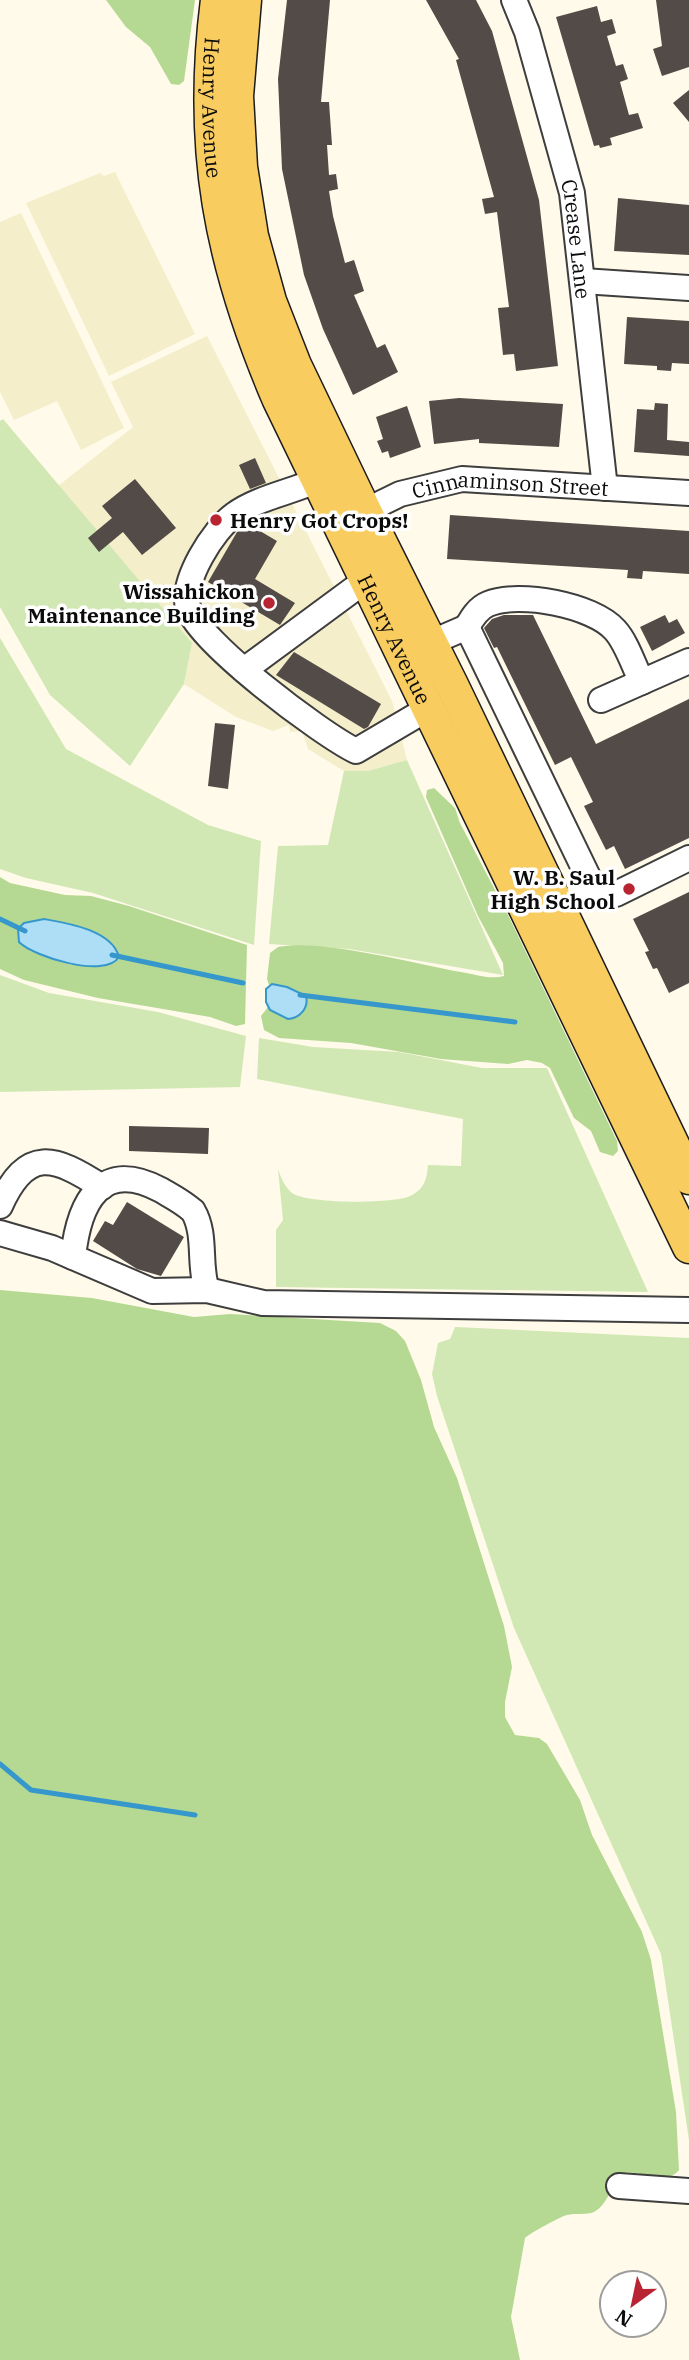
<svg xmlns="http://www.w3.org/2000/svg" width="689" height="2360" font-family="'IBM Plex Serif',serif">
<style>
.farmland{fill:#f4eeca}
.green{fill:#d1e8b4}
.forest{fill:#b5d993;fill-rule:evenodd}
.water{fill:#aedef6;stroke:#3597cc;stroke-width:2}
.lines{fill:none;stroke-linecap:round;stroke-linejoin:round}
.stream{stroke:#3597cc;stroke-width:5}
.building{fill:#534b47}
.minor-casing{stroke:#3e3e3e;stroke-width:28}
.major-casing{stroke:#1c1c1c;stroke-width:35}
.minor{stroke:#fff;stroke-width:24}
.major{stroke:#f8cc5f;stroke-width:32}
.poi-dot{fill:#b92432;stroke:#fff;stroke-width:2.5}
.labels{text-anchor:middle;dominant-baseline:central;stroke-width:7;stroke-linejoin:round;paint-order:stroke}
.street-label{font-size:21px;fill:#0b0b0b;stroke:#fff}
.poi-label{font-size:21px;font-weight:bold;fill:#0b0b0b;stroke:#fff;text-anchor:end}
</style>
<rect width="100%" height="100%" fill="#fffae9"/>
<path class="farmland" d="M115,172L195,334L109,376L26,203L100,173L104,176Z
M21,213L124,428L81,450L57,401L14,420L0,392V222Z
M207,336L392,701L407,760L368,771H344L308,749L302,731L290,732L289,725L273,731L236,717L184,684L192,643L58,486L133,427L111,382Z"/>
<path class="green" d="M3,419L192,643L184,684L130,766L50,695L0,607V421Z
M0,638L66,749L208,825L261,841L254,945L93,893L26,878L0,869Z
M407,760L503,975L349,949L269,944L278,846L328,845L344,771H368Z
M0,975L49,993L158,1012L246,1036L240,1087L0,1092Z
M259,1038L313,1047L399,1052L482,1068H547L648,1292L276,1287V1230L283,1220L278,1169C281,1178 285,1187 292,1193C306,1204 394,1204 410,1196C424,1190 427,1179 428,1165L461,1166L463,1119L257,1079Z
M455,1327L689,1338V2140L661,1954L514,1628L437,1396L432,1374L438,1343L450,1339Z"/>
<path class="forest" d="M106,0H195L184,81L179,85L171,84L150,47L126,27Z
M434,788L455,808L460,823L507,913L617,1141L618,1151L613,1156L600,1152L591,1131L574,1118L550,1068L542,1063L527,1060L508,1064L441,1059L351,1043L279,1038L264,1030L261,1016L268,1007L270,1010L287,987L269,985L267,979L270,953L278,947C319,938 416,964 461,972C474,974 490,980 504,976L503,963L478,916L426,797L427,790Z
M0,877L10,883L65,895L91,896L129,906L247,945L245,1024L236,1026L210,1017L98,998L24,980L0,969ZM30,951L119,957L71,965Z
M0,1290L92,1298L194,1317L230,1314L380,1323L396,1331L405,1341L421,1380L434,1427L457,1478L504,1626L512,1667L505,1702V1717L515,1735L539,1738L547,1744L580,1800L592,1835L642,1932L651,1960L676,2112L679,2170C666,2186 641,2170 624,2173C611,2183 609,2204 594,2212C587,2215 575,2213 567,2215C561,2216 529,2234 525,2238L511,2317L520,2360H0Z"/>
<path class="water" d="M44,919C67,923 112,930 119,957C105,979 34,957 19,942L18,929L24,923Z
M272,984L287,987L306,996C309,1008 300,1018 288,1019L270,1010L266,1002V989Z"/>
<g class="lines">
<path class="stream" d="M0,919L25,931
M112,955L243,983
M300,995L515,1022
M0,1764L31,1790L195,1815"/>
</g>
<path class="building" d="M287,0H330L321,102H329L332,145H327L329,175L336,174L338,189L329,191L333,216L345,263L354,260L364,291L354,295L377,348L385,344L398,372L353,395L323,329L304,275L282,169L278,79Z
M426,0H476L492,31L539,200L558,366L516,371L514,354L503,355L498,308L509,307L497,212L485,214L482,199L494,197L456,60L459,59Z
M656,0H689V67L662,76L653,49L662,46Z
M597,6L601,22L612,19L616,33L607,36L616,66L623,64L628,79L620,82L629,115L638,113L643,128L610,138L612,145L600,148L599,145L594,146L556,17Z
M689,90V122L673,103Z
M618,198L689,205V255L614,251Z
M627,317L689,321V364L672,363L671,371L657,370V366L624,364Z
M459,398L563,404L559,447L479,443V439L434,444L429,401Z
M655,403L668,404L667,440L689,442V456L634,452L637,409L654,410Z
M407,406L421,447L390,458L388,451L382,453L377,441L383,439L376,417Z
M255,458L266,483L250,489L239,465Z
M135,479L176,528L142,555L123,532L99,552L88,538L112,518L102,506Z
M450,515L689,531V574L643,571L642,579L627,578L628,570L447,559Z
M248,524L277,541L255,579L295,603L280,625L208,582L237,532Z
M504,615H533L596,744L689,699V838L625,869L614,846L606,850L584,806L593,802L571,757L555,765L497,647L494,648L484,628L492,619Z
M665,615L669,623L677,619L685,633L652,651L640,627Z
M294,652L381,704L368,727L364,729L276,675Z
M215,723L235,725L228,789L208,786Z
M689,892V983L669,993L657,968L653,969L645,952L649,951L633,919Z
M129,1126L209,1128L208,1154L129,1151Z
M127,1202L184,1237L161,1276L137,1269L93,1241L105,1221L113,1225Z"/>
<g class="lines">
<g class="minor-casing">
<g id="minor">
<path id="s1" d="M514,0L527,32L572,193L605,488"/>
<path d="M583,281L689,288"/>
<path d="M318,480C291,492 257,498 234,515C214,529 181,581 188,607C197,641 321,734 356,751L429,708"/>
<path id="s2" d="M351,518L400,494L462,479L689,493"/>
<path d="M467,627C472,618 478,608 488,604C519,591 593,605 615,630C627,643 634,667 642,682"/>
<path d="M430,643L467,627L594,889L544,913"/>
<path d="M244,670L366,580"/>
<path d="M601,700L689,661"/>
<path d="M594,889L616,894L689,858"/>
<path d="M0,1206C27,1146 54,1156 102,1187"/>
<path d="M0,1233L52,1248L152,1291L207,1290L263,1303L689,1310"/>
<path d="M73,1257C79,1202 101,1158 161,1190C173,1197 183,1202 193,1211C207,1235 198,1265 207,1290"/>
<path d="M619,2186L689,2191"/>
</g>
</g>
<g class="major-casing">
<g id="major">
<path id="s3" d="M217,0C198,148 220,262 278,398L689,1247"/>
<path d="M245,0L237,96L241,167L252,236L270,301L295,365L365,511L452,685L689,1178"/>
</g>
</g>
<use href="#minor" class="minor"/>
<use href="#major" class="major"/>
</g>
<g class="poi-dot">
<circle cx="216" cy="520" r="7"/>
<circle cx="269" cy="603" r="7"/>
<circle cx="629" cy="889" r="7"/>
</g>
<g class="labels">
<g class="street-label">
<text stroke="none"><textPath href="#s3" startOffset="108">Henry Avenue</textPath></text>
<text stroke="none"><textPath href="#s1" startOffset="248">Crease Lane</textPath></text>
<text stroke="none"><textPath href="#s2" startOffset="166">Cinnaminson Street</textPath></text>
<text stroke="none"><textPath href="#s3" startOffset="676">Henry Avenue</textPath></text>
</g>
<g class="poi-label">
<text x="230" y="520" text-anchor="start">Henry Got Crops!</text>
<text x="255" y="591">Wissahickon<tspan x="255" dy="24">Maintenance Building</tspan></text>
<text x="615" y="877">W. B. Saul<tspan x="615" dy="24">High School</tspan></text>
</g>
</g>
<g transform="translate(633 2304) rotate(213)"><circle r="33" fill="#ffffff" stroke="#9d9d9d" stroke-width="2"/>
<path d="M0-5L12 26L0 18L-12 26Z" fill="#b92432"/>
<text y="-10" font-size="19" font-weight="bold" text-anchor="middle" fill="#0b0b0b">N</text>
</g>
</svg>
